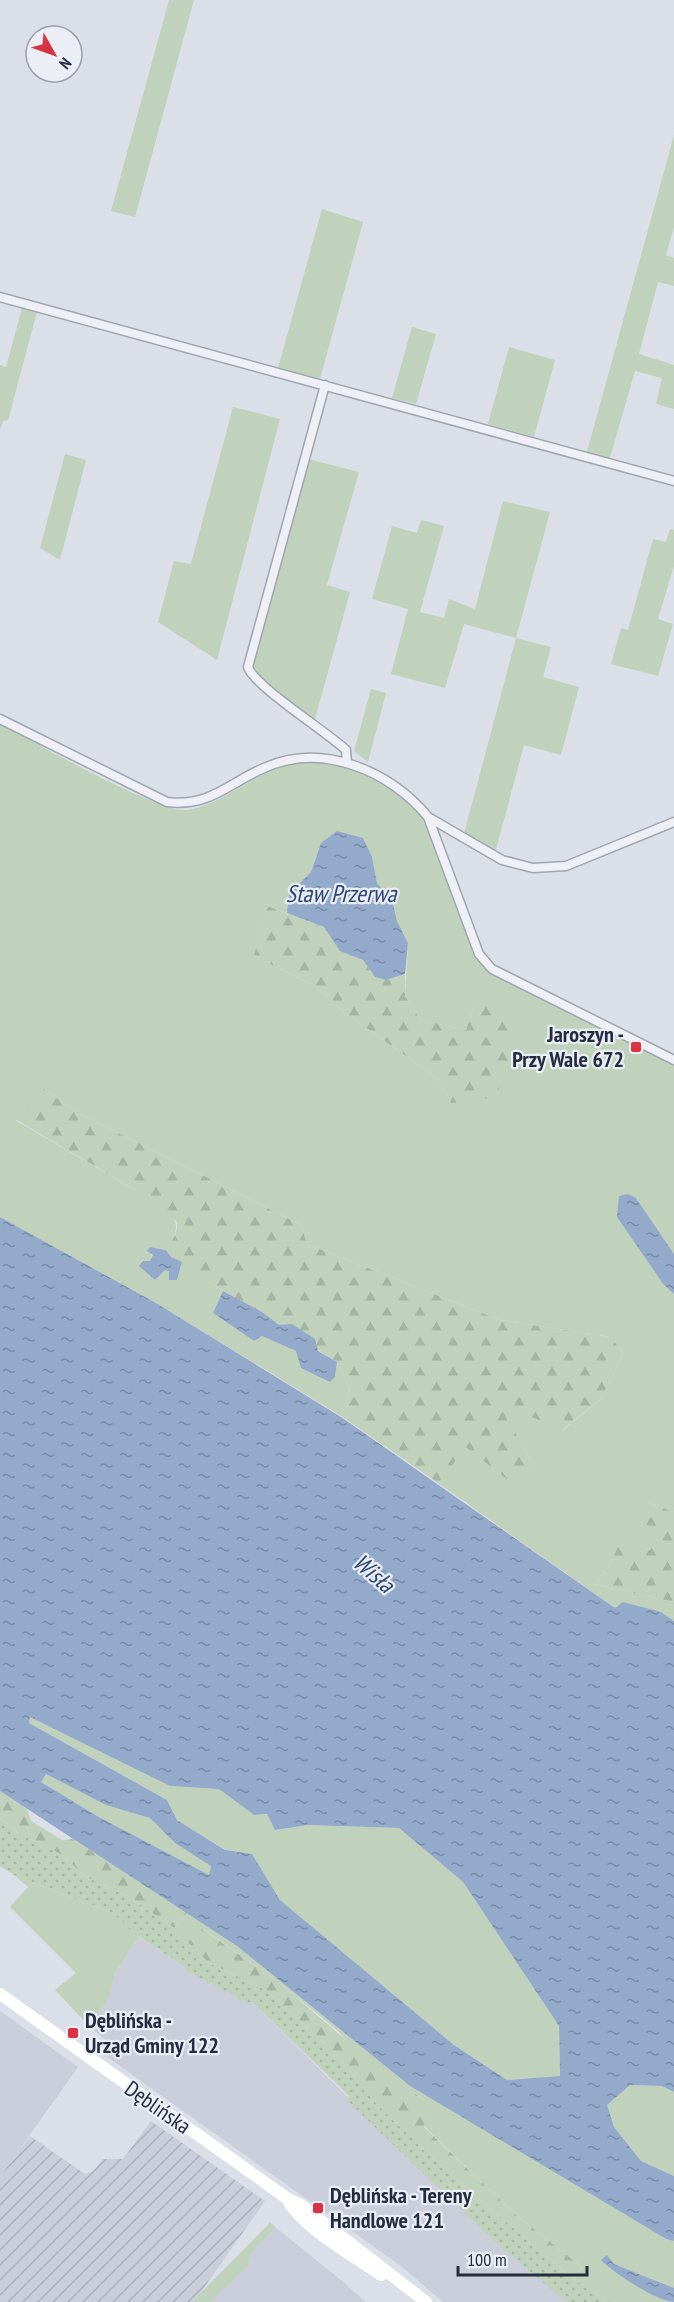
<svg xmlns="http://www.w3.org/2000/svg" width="674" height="2302" font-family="'PT Sans Narrow',sans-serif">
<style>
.built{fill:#c9ceda}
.industrial{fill:url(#industrial-furrows)}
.grass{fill:#c0d2bc;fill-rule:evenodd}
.forest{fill:url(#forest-firs)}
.park{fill:url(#park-dots)}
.water{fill:url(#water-ripples);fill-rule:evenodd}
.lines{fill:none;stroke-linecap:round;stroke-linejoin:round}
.street-casing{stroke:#a0a6b1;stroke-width:11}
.street{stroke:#eef0f5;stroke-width:8}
.secondary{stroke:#fff;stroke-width:12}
.poi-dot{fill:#d93341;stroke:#ebeef5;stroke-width:2}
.labels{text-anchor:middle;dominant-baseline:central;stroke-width:4.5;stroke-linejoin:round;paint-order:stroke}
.poi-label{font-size:22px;font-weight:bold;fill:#242c3f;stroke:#ebeef5;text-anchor:start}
.street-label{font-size:22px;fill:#242c3f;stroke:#ebeef5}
.water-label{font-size:24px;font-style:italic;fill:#2b4776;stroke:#ebeef5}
</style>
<defs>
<pattern id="industrial-furrows" width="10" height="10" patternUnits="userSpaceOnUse" patternTransform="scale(1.5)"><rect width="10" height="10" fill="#c9ceda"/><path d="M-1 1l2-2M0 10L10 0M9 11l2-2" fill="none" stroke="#acb1bc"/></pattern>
<pattern id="forest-firs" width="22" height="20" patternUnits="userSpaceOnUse" patternTransform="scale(1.5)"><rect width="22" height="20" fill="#c0d2bc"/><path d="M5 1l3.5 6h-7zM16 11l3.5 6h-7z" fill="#a5b4a3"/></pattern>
<pattern id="park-dots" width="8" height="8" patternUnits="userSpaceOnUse" patternTransform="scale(1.5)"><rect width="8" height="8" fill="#c0d2bc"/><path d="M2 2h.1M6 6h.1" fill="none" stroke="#a5b4a3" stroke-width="1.8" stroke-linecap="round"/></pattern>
<pattern id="water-ripples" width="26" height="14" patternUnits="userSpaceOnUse" patternTransform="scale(1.5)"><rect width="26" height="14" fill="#93aacb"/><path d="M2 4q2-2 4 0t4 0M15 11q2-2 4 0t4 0" fill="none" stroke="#788ba6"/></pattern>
</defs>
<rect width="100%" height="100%" fill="#dbdfe7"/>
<path class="built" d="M139,1937L186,1968V1971L235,1996L240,2002H252L488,2236L568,2302H443L401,2266L103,2054L110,2044L88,2025L107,2003L115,1973Z
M0,2011L78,2067L0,2177Z
M270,2223L341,2280L366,2302H192Z"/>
<path class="industrial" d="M151,2121L265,2201L199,2295L192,2302H0V2177L30,2136L85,2174L93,2171L103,2159H123Z"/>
<path class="grass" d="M169,0H194L135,217L111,211Z
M674,135V227L666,255L674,258V286L658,282L639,354L674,365V409L656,404L662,378L635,371L610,458L587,452Z
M322,209L363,222L320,379L278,368Z
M22,308L37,312L8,420L3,421L0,430V365L6,367Z
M412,327L436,334L416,404L392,398Z
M509,347L555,360L534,437L488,424Z
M233,407L280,419L217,660L158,622L174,561L191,564Z
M65,454L86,460L60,560L40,548Z
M308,459L359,472L327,585L350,592L315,719L257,677L252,662Z
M503,501L550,512L516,638L551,647L543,677L579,687L561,755L524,745L495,853L464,834L516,638L464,624L445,688L391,674L408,609L372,599L392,526L417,533L421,520L444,526L420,612L444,618L449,599L475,609Z
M670,529L674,530V566L658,619L673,624L658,676L611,664L621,628L628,630L653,539L666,542Z
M371,689L386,693L368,762L354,751Z
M0,724C35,742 154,811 185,810C211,809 247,781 272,770C324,747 388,777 422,817L476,956L483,967L494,975L674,1065V1254L636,1198L664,1285L674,1294V1512L646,1502L662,1536L651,1550L621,1540L611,1563L595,1584L674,1602V1621L661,1612L615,1608L438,1483L466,1446L517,1486L532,1463L498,1402L563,1430L601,1399L623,1354L611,1337L500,1320L307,1244L301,1225L75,1111L44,1089L15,1120L135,1190C157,1217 194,1207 166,1250L150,1247L155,1279L164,1270H169L177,1280L182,1262L223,1291L213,1313L254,1341L262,1336L296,1351L335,1377L337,1362L350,1390L341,1416L156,1303L0,1217ZM321,843L372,857L377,883L392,900L397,921L408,943L405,996L421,1020L466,1030L476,1001L451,1103L438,1079L340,1009L318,988L254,956L267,907L287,913L289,894L311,872Z
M30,1716L170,1786L219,1789L254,1815L267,1814L275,1830L308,1825L399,1828L463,1882L559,2026L560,2077L507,2080L454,2045L280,1900L252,1855L226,1850L177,1820L167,1800L29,1723Z
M46,1774L106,1805L150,1818L175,1843L212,1866L209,1875L97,1816L40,1782Z
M14,1875L113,1913L139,1937L115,1973L107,2003L88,2025L55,1990L76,1973L10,1907L28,1887Z
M187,1913L237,1946L410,2086L666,2239L674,2241V2288L614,2264L607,2256L609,2268L668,2302H609L574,2280L582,2267L515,2214L424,2126L425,2100C395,2080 361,2060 338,2031L276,1980L203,1929L187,1943L174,1928Z
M630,2085L662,2086L674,2092V2176L641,2161L614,2127L606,2105Z
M270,2223L275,2227L251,2253L248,2265L210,2302H192Z"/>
<path class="forest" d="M267,906L324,927L340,950L363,960L375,977L386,980L405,974V996L421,1020L466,1030L476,1001L523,1020L496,1097L451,1103L438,1079L340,1009L318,988L254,956Z
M44,1089L75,1111L301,1225L307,1244L500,1320L611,1337L623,1354L601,1399L562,1430L499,1403L532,1463L517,1487L466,1447L438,1483L341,1416L350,1390L337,1362L170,1257L166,1250C193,1210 165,1220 145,1202C141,1199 138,1194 135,1190L15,1119Z
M646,1502L674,1512V1602L595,1584L611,1563L621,1539L650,1550L662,1536L635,1516Z
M0,1791L27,1809L31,1821L62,1840L73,1839L187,1913L174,1928L128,1896L84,1876L64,1856L17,1832L0,1818Z
M202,1929L276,1980L382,2071L426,2101L424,2127L515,2214L582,2267L574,2280L441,2166L378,2106L335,2052L264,1989L209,1963L187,1943Z"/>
<path class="park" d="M0,1818L17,1832L64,1856L84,1876L128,1896L174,1928L209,1963L264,1989L335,2052L378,2106L441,2166L574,2280L609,2302H568L563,2299L488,2236L346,2099L349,2096L252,2002H240L235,1996L186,1971V1968L135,1934L113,1913L14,1875L0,1866Z"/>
<path class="water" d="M337,831L363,838L372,857L377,883L392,900L397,921L408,943L405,974L386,980L375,977L363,960L340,951L324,927L287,913L289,894L311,872L321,843Z
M628,1194L636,1198L674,1254V1294L664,1285L617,1217L619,1196Z
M0,1217L156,1303L341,1417L615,1608L623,1602L661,1612L674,1621V2092L662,2086L630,2085L607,2105L614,2127L641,2161L674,2176V2241L666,2239L410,2086L237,1946L0,1791ZM30,1717L170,1786L219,1789L254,1815L267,1814L275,1830L308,1825L399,1828L463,1882L559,2026L560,2076L507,2080L454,2045L280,1900L252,1854L225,1850L177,1820L167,1800L29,1723ZM46,1774L106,1805L150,1818L175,1843L211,1866L209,1875L97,1816L41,1782Z
M150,1247L166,1250L171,1257L182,1262L177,1280H169V1271L165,1270L155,1280L139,1266L143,1261H150L153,1255L147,1251Z
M223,1291L262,1312L279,1325L292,1324L315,1339L318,1351L337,1362L335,1377L330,1382L301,1368L296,1351L262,1336L254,1341L213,1313Z
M607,2255L614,2264L674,2288V2302C658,2302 612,2272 601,2260Z"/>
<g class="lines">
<g class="street-casing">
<path id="street" d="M0,297L674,481
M325,385L248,667C253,685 327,732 346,750L347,763
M0,719L167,802C210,807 227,784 264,768C321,742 390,770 428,817L479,954L492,969L674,1060
M428,817L502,860L533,868L566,866L674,822"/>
</g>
<use href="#street" class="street"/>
<path class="secondary" d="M0,1994L288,2199L301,2205L426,2302
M288,2200C304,2229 354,2256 381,2275"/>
</g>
<g class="poi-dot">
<rect x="630" y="1041" width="12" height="12" rx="3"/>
<rect x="67" y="2027" width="12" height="12" rx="3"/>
<rect x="312" y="2202" width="12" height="12" rx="3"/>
</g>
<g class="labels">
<g class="poi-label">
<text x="624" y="1034" text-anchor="end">Jaroszyn -<tspan x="624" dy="25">Przy Wale 672</tspan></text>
<text x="85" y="2020">Dęblińska -<tspan x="85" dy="25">Urząd Gminy 122</tspan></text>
<text x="330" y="2195">Dęblińska - Tereny<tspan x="330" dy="25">Handlowe 121</tspan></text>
</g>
<g class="street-label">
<text transform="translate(158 2107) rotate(35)">Dęblińska</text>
</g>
<g class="water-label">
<text x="341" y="893">Staw Przerwa</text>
<text transform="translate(374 1573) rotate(41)">Wisła</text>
</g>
</g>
<g transform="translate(54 54) rotate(130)"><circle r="28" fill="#ebeef5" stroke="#9ba0ac" stroke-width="1.5"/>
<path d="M0-4.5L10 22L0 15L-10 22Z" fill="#d93341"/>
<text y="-9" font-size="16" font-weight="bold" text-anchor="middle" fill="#242c3f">N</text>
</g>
<path d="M458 2266v9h129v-9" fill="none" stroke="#242c3f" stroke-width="3"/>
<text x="467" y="2266" font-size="18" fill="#242c3f" stroke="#ebeef5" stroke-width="4.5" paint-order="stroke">100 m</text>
</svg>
